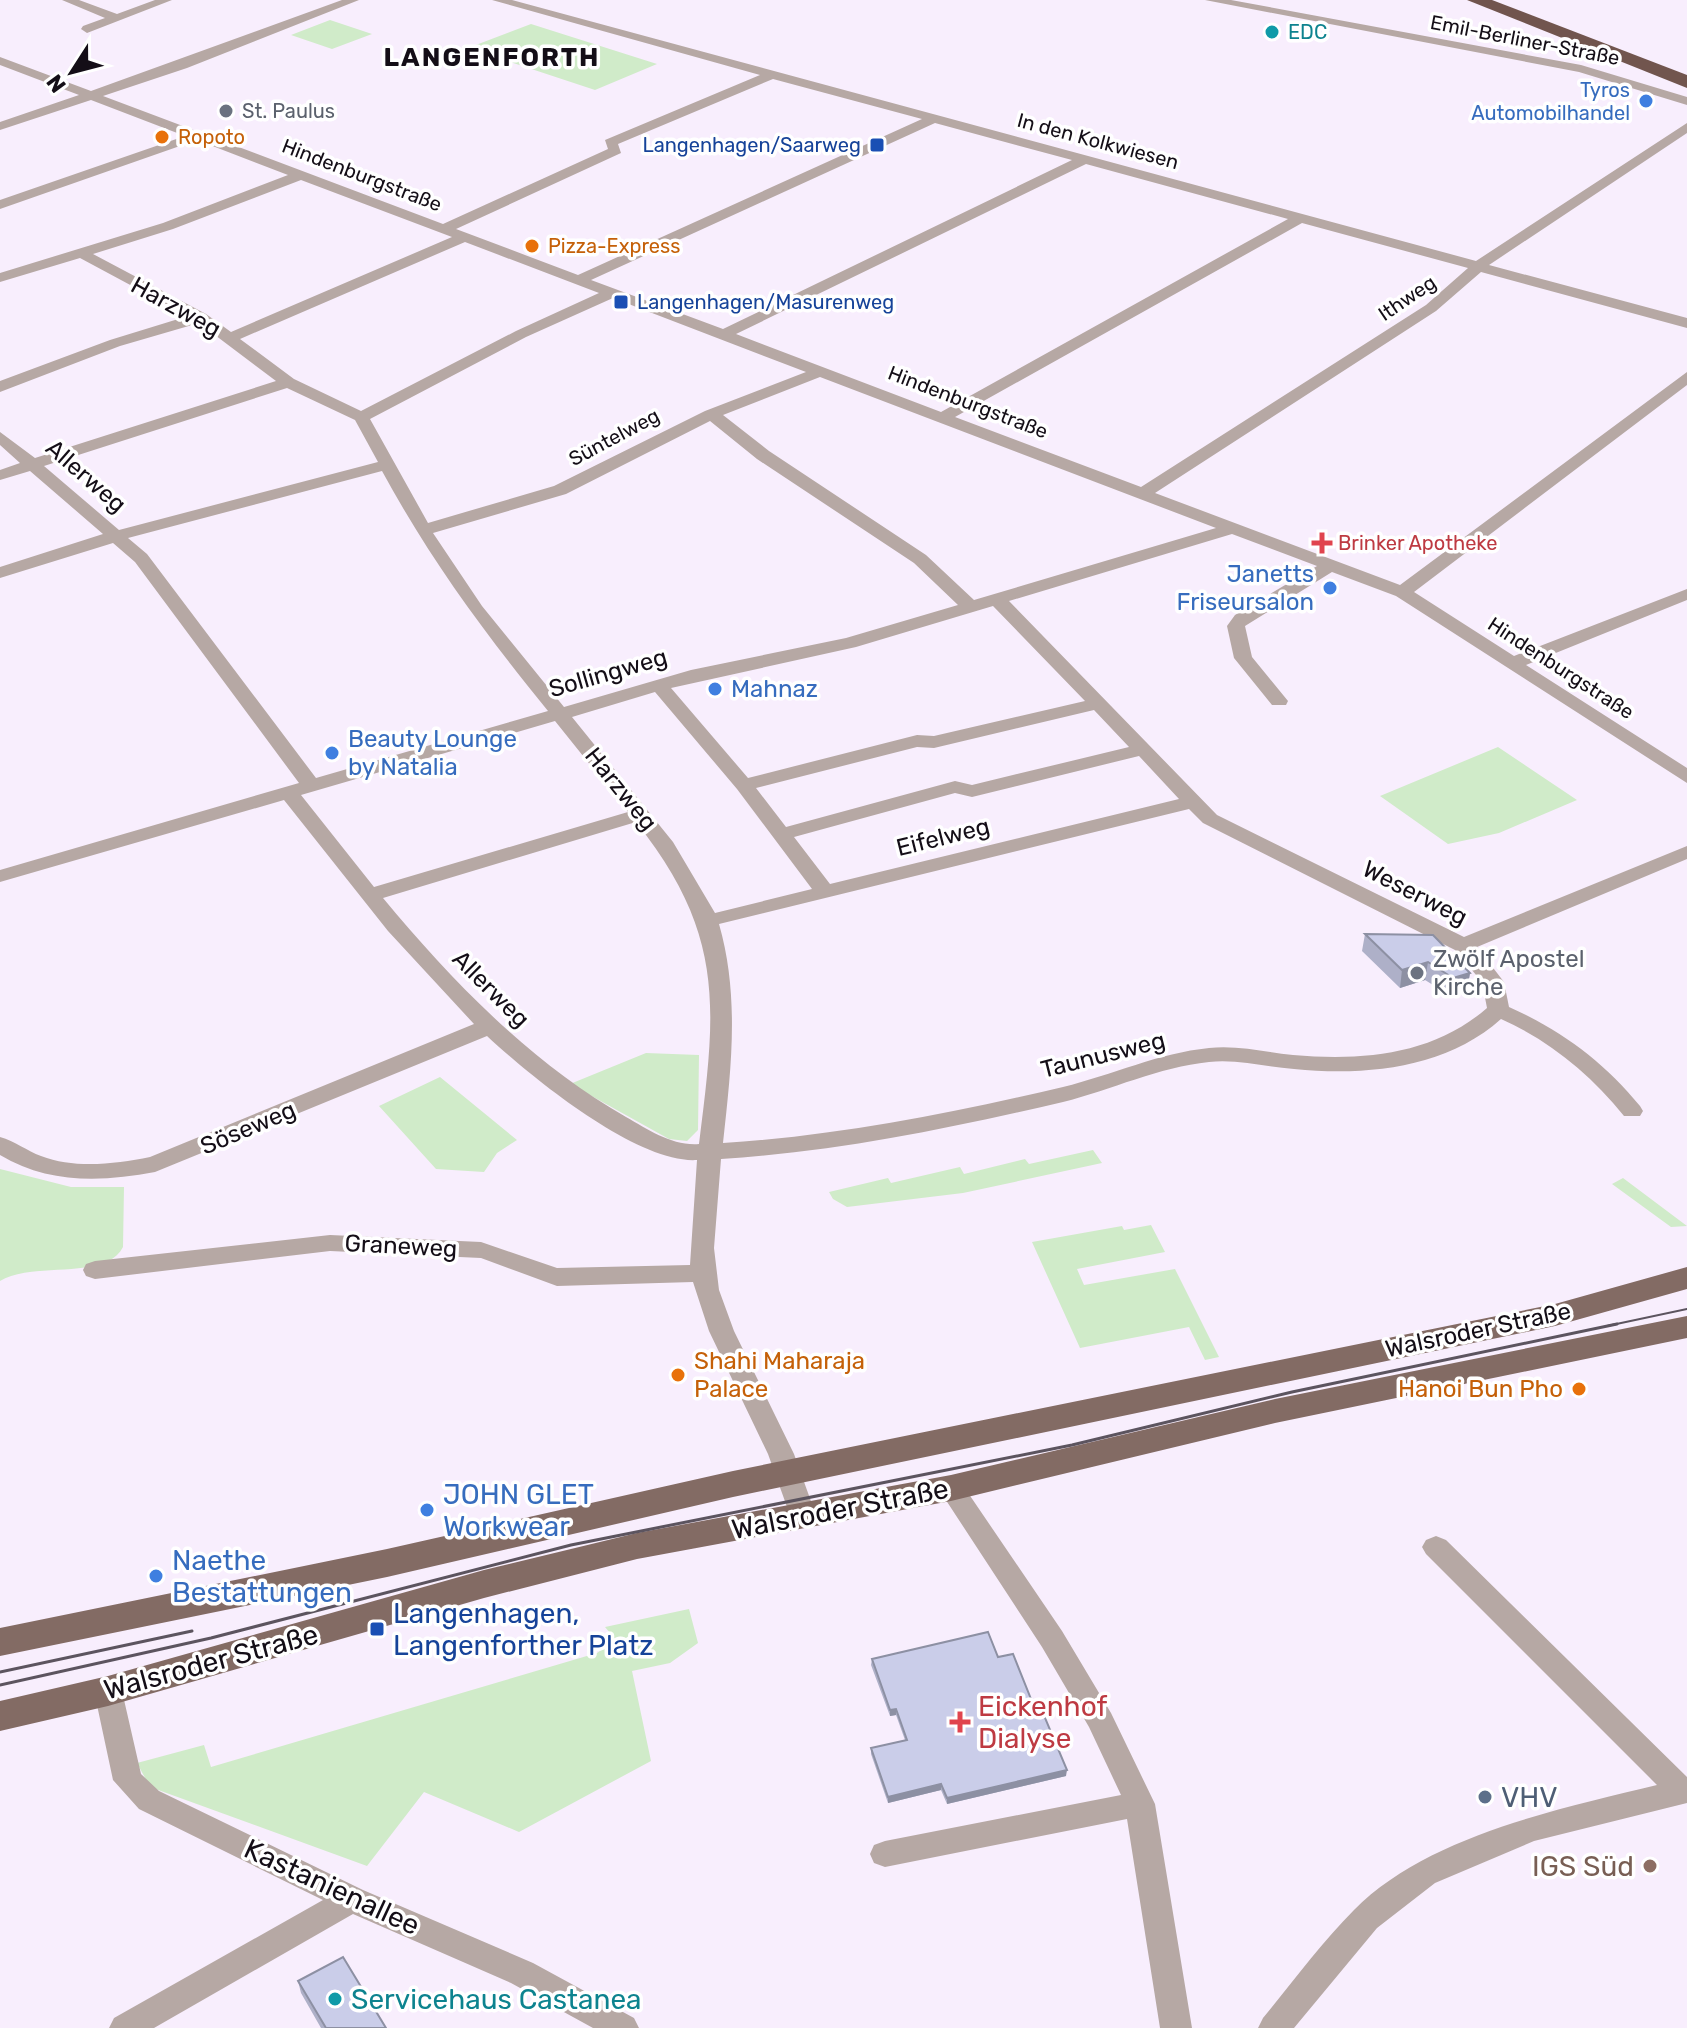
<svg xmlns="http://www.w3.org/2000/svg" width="1687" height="2028" font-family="Rubik,sans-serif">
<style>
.green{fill:#d0ebc9}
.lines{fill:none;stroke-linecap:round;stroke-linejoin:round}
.minor{fill:#b6a8a4;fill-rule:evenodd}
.major{fill:#836b64;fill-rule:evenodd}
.highway{fill:#71554e;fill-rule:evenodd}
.tram-far1{stroke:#5c545f;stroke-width:2}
.tram{stroke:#5c545f;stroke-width:3}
.wall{fill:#aeb0c8}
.shaded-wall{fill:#8d90a3}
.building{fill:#cacde9;stroke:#8d90a3;stroke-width:2}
.culture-dot{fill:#0f9aa8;stroke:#fff;stroke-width:3}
.shop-dot{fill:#3f7fe0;stroke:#fff;stroke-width:3}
.worship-dot{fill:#6b7280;stroke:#fff;stroke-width:3}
.food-dot{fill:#e8710a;stroke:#fff;stroke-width:3}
.transit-dot{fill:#1a4fb4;stroke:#fff;stroke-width:3}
.health-dot{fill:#e0444e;stroke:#fff;stroke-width:3}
.service-dot{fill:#5c6f8a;stroke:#fff;stroke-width:3}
.education-dot{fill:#8d6e63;stroke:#fff;stroke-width:3}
.labels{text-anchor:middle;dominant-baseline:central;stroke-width:7;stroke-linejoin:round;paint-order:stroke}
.far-culture-label{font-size:20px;fill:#0d838f;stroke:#fff;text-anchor:start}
.far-street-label{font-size:20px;fill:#140e17;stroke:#fff}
.far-shop-label{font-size:20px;fill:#366cbe;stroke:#fff;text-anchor:end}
.far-worship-label{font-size:20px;fill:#5b616d;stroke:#fff;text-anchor:start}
.far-food-label{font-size:20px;fill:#c56008;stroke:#fff;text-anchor:start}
.far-transit-label{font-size:20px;fill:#164399;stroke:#fff;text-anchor:end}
.far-health-label{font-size:20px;fill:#be3a42;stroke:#fff;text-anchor:start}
.street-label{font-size:24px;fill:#140e17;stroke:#fff}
.shop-label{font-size:24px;fill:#366cbe;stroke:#fff;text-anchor:start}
.worship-label{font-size:24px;fill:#5b616d;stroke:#fff;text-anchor:start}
.food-label{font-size:24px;fill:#c56008;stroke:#fff;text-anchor:start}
.far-district-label{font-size:26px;font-weight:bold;letter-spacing:2px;fill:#140e17;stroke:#fff}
.near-shop-label{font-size:28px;fill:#366cbe;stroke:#fff;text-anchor:start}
.near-street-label{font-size:28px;fill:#140e17;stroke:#fff}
.near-transit-label{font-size:28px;fill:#164399;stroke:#fff;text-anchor:start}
.near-health-label{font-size:28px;fill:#be3a42;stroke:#fff;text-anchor:start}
.near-service-label{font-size:28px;fill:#4e5e75;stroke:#fff;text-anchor:start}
.near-education-label{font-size:28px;fill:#785e54;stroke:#fff;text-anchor:end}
.near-culture-label{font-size:28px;fill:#0d838f;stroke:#fff;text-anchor:start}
</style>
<rect width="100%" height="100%" fill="#f8eefd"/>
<path class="green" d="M330,20L372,34L332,49L291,35Z
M531,24L657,64L595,90L468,48Z
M1498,747L1577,800L1499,833L1448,844L1380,796Z
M646,1053L699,1055L698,1130L687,1141L669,1139L570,1084Z
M440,1077L517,1140L497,1153L484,1172L436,1169L379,1106Z
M1093,1150L1102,1163L963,1193L847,1207L833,1199L829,1192L888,1178L891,1183L960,1167L964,1174L1025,1159L1029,1164Z
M0,1169L71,1187H124L123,1247C106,1281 31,1261 0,1281Z
M1623,1178L1687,1226L1671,1227L1612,1184Z
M1151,1225L1165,1252L1077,1269L1084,1285L1175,1269L1219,1357L1205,1360L1189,1327L1080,1348L1032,1242L1122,1226L1124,1230Z
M689,1609L698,1643L670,1663L632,1671L651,1761L519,1832L424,1792L367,1866L150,1787L137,1763L204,1745L211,1767L597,1653L616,1640L605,1627Z"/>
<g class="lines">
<path class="minor" d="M62,0H79L117,14L155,0H172L87,33L81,29L83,26L105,18Z
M342,0H359L187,68L103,96L443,224L608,149L605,140L760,75L492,0H512L1476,261L1687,123V133L1489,265L1687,318V328L1481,272L1436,311L1155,493L1400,585L1687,372V385L1414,592L1514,656L1687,589V600L1526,665L1687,768V783L1396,596L1332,572L1245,626L1252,657L1288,701L1286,705H1272L1234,658L1227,626L1235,615L1317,566L1232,534L1009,601L1217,815L1464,937L1687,846V859L1477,947L1504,982L1509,1007C1561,1030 1604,1062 1640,1106L1643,1111L1640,1116H1624C1590,1074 1550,1041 1501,1019C1445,1069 1365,1076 1294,1069C1266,1067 1238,1059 1209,1062C1159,1067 1111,1090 1063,1102C951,1128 836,1152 721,1159L714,1248L719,1290L734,1331L794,1454L817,1518L814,1525L804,1528L794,1525L791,1518L768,1454L709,1331L693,1282L557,1286L481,1258L330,1251L95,1279L86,1276L83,1270L86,1264L95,1261L330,1235L481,1242L557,1268L690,1265L697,1160C637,1164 530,1076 487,1036L155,1172C102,1182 48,1184 0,1155V1137C15,1141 27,1151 41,1156C75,1169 115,1164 150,1157L474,1024L388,931L284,800L0,882V870L299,783L135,562L113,543L0,578V567L103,534L30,471L0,480V470L20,463L0,445V432L35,458L276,381L199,323L120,346L0,392V381L110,340L188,316L80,258L0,282V273L163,223L288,175L197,140L0,209V200L185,136L91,100L0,130V122L79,95L0,65V57L91,91ZM773,79L922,119L578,275L456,229L621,153L618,144ZM935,123L1072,160L723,329L591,280ZM1086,164L1288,219L941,412L736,334ZM301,180L452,237L231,332L206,314L93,254L173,229ZM1302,223L1468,268L1426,305L1141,487L955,417ZM465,242L599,293L516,331L361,411L294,379L240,339ZM613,298L806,372L705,411L554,486L428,523L370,419L526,337ZM820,377L1216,528L974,600L926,555L769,451L723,415ZM287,388L355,420L378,462L119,530L44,466ZM710,421L757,459L914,563L958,605L846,638L691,670L564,707L482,606L433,533L566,494ZM382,471C431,561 484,632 548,711L316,778L147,554L128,538ZM993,606L1085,701L934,736L917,735L748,778L671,688L856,647ZM655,692L737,789L812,889L715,913L673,842L572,717ZM1094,710L1129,747L972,785L955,781L786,827L756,788L917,747L934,748ZM555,721L628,812L374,887L301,795ZM1139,756L1179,799L830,884L794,837L955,793L972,797ZM1189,809L1203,823L1455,950L1482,982L1487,1008C1433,1055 1363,1061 1293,1055C1265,1052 1237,1045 1209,1048C1159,1053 1112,1075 1063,1087C952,1113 837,1136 723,1143C731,1070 740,997 719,924ZM636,822C726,935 716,1009 699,1144C672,1146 649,1130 626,1117C530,1062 453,982 383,898Z
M1205,0H1231L1581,65L1687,97V105L1579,72Z
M951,1478L960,1481L1062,1631L1111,1713L1155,1804L1192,2028H1160L1127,1819L885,1867L874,1863L870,1854L874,1845L885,1841L1121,1795L1089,1727L1042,1647L938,1488L942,1481Z
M1436,1536L1446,1540L1687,1777V1803L1534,1841L1435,1883L1377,1928L1294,2028H1258L1263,2018C1293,1982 1321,1943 1354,1910C1427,1836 1559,1809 1657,1785L1426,1554L1422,1547L1426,1540Z
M108,1679L118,1683L122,1691L141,1774L159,1791L363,1890L533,1963L634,2018L639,2028H593L511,1983L353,1914L154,2028H109L114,2018L323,1900L139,1809L113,1780L94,1691L98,1683Z"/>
<path class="major" d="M1687,1267V1289L1555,1326L733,1497L387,1577L0,1656V1628L387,1549L733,1471L1555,1304Z
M1687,1316V1338L1275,1423L951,1501L637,1559L484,1598L108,1706L0,1731V1701L108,1676L484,1570L637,1533L951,1475L1275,1399Z"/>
<path class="highway" d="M1467,0H1492L1687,75V88Z"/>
<path class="tram-far1" d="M1607,1326L1687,1309"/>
<path class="tram" d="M0,1672L192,1631
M0,1685L211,1638L571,1545L1072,1445L1292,1392L1617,1324"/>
</g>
<path class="wall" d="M1365,934L1470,973L1467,990L1449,995L1425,980L1400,988L1362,951Z
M998,1657L1037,1714L1066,1776L947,1804L941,1790L888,1803L871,1754V1748L905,1740L896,1715L890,1716L871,1665L872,1659Z
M298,1981L386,2028H321L301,1993Z"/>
<path class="shaded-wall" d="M1428,962L1425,980L1400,988L1402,970Z
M1470,973L1467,990L1449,995L1453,978Z
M896,1709V1715L890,1716V1710Z
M1067,1770L1066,1776L947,1804V1798Z
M941,1784V1790L888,1803V1797Z"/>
<path class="building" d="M1365,934L1433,935L1470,973L1453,978L1428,962L1402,970Z
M988,1632L998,1657L1013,1654L1037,1714L1043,1713L1067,1770L947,1798L941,1784L888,1797L871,1748L907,1740L896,1709L890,1710L872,1659Z
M343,1957L386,2028H326L298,1981Z"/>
<g class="culture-dot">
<circle cx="1272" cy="32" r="8"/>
<circle cx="335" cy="1999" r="8"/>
</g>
<g class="shop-dot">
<circle cx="1646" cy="101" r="8"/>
<circle cx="1330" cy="588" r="8"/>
<circle cx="715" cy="689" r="8"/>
<circle cx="332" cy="753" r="8"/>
<circle cx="427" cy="1510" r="8"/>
<circle cx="156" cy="1576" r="8"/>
</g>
<g class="worship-dot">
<circle cx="226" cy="111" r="8"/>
<circle cx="1417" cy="973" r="8"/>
</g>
<g class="food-dot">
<circle cx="162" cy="137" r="8"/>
<circle cx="532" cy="246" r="8"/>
<circle cx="678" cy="1375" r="8"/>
<circle cx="1579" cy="1389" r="8"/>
</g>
<g class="transit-dot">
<rect x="869" y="137" width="16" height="16" rx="4"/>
<rect x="613" y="294" width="16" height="16" rx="4"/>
<rect x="369" y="1621" width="16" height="16" rx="4"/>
</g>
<g class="health-dot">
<path d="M1318 531h8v8h8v8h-8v8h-8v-8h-8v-8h8z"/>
<path d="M956 1710h8v8h8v8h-8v8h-8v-8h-8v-8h8z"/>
</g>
<circle class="service-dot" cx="1485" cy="1797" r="8"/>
<circle class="education-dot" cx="1650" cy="1866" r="8"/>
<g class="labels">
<g class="far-culture-label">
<text x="1288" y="32">EDC</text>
</g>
<g class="far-street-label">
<text transform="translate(1525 40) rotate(11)">Emil-Berliner-Straße</text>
<text transform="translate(1098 141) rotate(15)">In den Kolkwiesen</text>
<text transform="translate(362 175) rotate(21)">Hindenburgstraße</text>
<text transform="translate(1407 298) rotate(-34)">Ithweg</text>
<text transform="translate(968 402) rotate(21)">Hindenburgstraße</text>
<text transform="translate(614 437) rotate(-28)">Süntelweg</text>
<text transform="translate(1561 668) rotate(33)">Hindenburgstraße</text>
</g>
<g class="far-shop-label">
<text x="1630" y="90">Tyros<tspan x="1630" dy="23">Automobilhandel</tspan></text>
</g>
<g class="far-worship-label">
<text x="242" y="111">St. Paulus</text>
</g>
<g class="far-food-label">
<text x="178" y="137">Ropoto</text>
<text x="548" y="246">Pizza-Express</text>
</g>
<g class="far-transit-label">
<text x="861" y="145">Langenhagen/Saarweg</text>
<text x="637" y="302" text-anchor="start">Langenhagen/Masurenweg</text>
</g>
<g class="far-health-label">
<text x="1338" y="543">Brinker Apotheke</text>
</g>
<g class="street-label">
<text transform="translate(176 307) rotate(29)">Harzweg</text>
<text transform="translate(86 476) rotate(41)">Allerweg</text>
<text transform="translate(608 673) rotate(-16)">Sollingweg</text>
<text transform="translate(621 789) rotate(51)">Harzweg</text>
<text transform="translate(943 837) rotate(-14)">Eifelweg</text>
<text transform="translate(1415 893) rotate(27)">Weserweg</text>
<text transform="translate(491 989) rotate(45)">Allerweg</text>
<text transform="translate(1103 1055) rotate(-14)">Taunusweg</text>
<text transform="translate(248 1128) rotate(-23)">Söseweg</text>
<text transform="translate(401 1246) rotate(3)">Graneweg</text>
<text transform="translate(1478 1330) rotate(-12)">Walsroder Straße</text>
</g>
<g class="shop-label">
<text x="1314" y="574" text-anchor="end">Janetts<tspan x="1314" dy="28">Friseursalon</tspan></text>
<text x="731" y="689">Mahnaz</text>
<text x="348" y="739">Beauty Lounge<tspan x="348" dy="28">by Natalia</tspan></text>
</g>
<g class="worship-label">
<text x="1433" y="959">Zwölf Apostel<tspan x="1433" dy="28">Kirche</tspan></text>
</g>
<g class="food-label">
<text x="694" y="1361">Shahi Maharaja<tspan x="694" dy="28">Palace</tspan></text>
<text x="1563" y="1389" text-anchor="end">Hanoi Bun Pho</text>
</g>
<g class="far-district-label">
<text x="492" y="57">LANGENFORTH</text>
</g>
<g class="near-shop-label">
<text x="443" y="1494">JOHN GLET<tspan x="443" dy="32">Workwear</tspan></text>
<text x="172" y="1560">Naethe<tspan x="172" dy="32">Bestattungen</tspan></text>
</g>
<g class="near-street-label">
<text transform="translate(840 1509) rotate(-11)">Walsroder Straße</text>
<text transform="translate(211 1662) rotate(-15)">Walsroder Straße</text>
<text transform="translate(332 1887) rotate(25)">Kastanienallee</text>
</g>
<g class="near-transit-label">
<text x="393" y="1613">Langenhagen,<tspan x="393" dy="32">Langenforther Platz</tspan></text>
</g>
<g class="near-health-label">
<text x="978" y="1706">Eickenhof<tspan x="978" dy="32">Dialyse</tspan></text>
</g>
<g class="near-service-label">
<text x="1501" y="1797">VHV</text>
</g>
<g class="near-education-label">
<text x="1634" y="1866">IGS Süd</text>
</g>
<g class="near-culture-label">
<text x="351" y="1999">Servicehaus Castanea</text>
</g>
</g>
<g transform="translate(72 72) rotate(234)" stroke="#ffffff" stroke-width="6" paint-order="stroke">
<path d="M0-6L14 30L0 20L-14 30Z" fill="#140e17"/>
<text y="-12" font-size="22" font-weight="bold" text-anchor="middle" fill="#140e17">N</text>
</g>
</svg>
